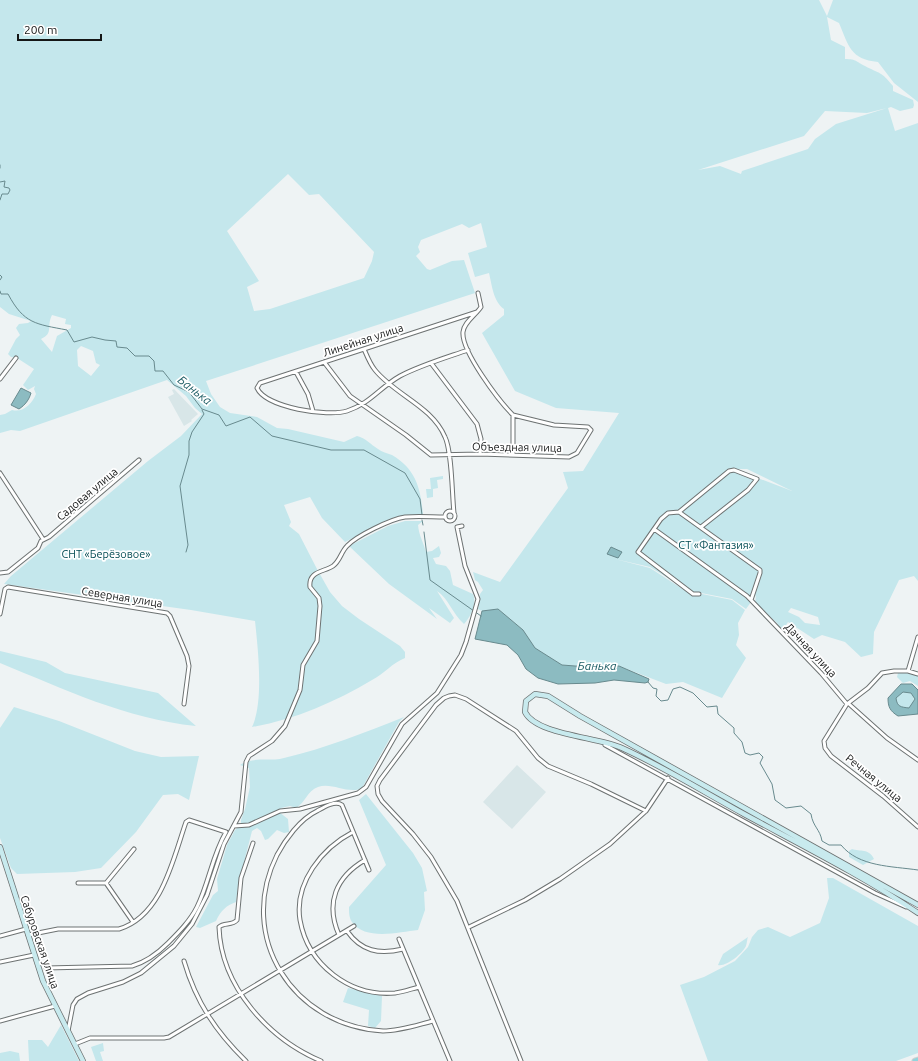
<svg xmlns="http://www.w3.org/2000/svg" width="918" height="1061" font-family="Ubuntu,sans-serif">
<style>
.built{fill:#d8e6e8}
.green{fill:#c4e7ec;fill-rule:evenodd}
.water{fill:#8cbbc1;stroke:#688a8e;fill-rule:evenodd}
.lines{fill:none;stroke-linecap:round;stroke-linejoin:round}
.stream{stroke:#688a8e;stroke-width:1}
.street-casing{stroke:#6d7272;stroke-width:5}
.secondary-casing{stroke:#6d7272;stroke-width:6}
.primary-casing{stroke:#d0d0d0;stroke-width:7}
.street{stroke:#fff;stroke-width:3}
.secondary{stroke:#c8eaee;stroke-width:4.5}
.primary{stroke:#92d4dd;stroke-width:5}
.labels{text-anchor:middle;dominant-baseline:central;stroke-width:3.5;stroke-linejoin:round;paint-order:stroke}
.street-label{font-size:11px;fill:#141616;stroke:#fff}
.park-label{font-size:11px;fill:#024b53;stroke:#fff}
.water-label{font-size:12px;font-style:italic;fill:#1c5c64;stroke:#fff}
</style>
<rect width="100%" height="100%" fill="#eef3f4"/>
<path class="built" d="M174,389L198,414L191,420L192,421L184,426L168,397L174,394L172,390Z
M517,765L546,792L512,829L483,802Z"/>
<path class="green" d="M0,0H819L827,16L833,0H918V102L894,83L878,62C850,59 849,46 839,23L827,17L831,40L845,47V59C857,59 856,62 865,66C880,74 881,71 893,86V91L913,100L914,105L913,108L900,111L891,107L888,108L895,131L918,123V581L914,576L899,580L874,632L873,654L861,657L845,642L822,635L814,639L788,622L784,628L781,630L777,623L755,603L756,595L746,609L732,599L701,593L699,596L702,594L732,600L745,610L738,623L739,635L736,645L746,658L722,698L683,682L666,684L619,666L588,667L562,665L535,648L523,630L498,609L482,611L478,609L480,594L483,590L478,582L475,580L473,572L500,582L568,488L563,472L583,471L619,413L556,408L515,391L482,333L504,315V309C493,301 492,285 489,273L475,277L468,253L487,247L481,223L469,228L462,224L421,240L418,247L420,252L416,256L427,269L430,270L452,261L464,260L475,293L206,381L211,394L220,407L230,413L257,417L277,428L288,429L344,442L357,436C366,438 370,444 378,449C382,452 387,453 392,455C416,469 421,489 423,515L395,517L345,542L322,518L310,497L284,505L291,522L289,526L299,534L317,569L330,592L342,606L359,619L400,646L405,652V658C392,663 384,674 372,680C335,702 294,720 252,727C264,702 258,649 255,621L191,610L4,584L11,576L148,461L181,436L202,414L195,408L186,396L167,380L20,431L11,430L0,433V415L5,414L12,410C23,413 32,404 36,394L34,389L35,386L28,390L23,385L34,369L17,358L11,357L8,354L16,339L20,335L16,328L19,324L28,323L31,321L9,314L0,307ZM887,108L836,124L815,139L808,149L742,171L741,174L720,166L698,170L804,136L825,111L867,113ZM288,174L309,195L319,194L374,252L372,261L364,278L270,309L254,311L247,287L259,281L227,231ZM52,315L66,319L65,324L71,325V328L57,336L52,352L41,339C54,333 46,327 52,315ZM81,346L93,351L96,363L100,365L91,376L78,366L77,350ZM734,469H747L792,491ZM615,559L650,567L697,596L692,595L650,568ZM791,608L818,617L820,625L805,623L799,617L788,612Z
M443,476V479L437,480L438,488L433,489V497L427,498L426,489H431L430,478Z
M405,521H423L418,525C419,536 423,541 426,552L432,551L439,546L441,553L439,557L433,558L436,564L446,566L450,571L453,585L473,594C477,603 471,617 464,624C452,613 448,598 437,591L454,618L450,623L429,608L437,619L389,584L349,546L388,526Z
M0,651L46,662L65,673L158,693L196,726C126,719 64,689 0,663Z
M909,672L918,675V686L910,681L903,683L897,677L898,673Z
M896 700a9 9 0 1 1 18 0a9 9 0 1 1-18 0Z
M14,707L59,721L135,751L161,757L199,756L189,800L178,794L163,795L136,832L101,868L75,872L17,874L11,868L0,838V728Z
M404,717L399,722L362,788C349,795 332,782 318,787C307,791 305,803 296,808L290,806L281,808L279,812L288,819L289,832L284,833L277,830L268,839L265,840L261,831L257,828L252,831L238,886L236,902C226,906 221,910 216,921L200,928L196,927L213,895L218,891L217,879L227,845L235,830L241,825V820L245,809L250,787L249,768L240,765C253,756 270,762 284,758C326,748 364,733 404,717Z
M366,794L413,853L422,868L427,891L424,892L425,910L418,930C399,932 365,941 352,922C349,918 349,912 349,907L386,865L359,800Z
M852,849C860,852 869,848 874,859L863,865L849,857V851Z
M827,878H833L918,926V1053L896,1061H708L680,985L704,977L735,961L748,947L752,937L758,930L768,927L790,937L820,923L829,898Z
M748,937C747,939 747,943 746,946C742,954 726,967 718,965L723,954Z
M348,988L382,996L381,1021L375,1028L368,1026L369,1010L343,1002Z
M61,1025L79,1061H29L28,1040H42L48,1047Z
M103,1043L104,1051L100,1052L103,1061H96L91,1047Z
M10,1051L19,1053L20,1061H0V1053Z"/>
<path class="water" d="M21,388L31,393C29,400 25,405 19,409L11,405Z
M611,547L622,552L618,558L607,554Z
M498,609L523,630L535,648L562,665L588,667L619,666L649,679L648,682L645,683L614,680L595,683L558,684L538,678L526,669L518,655L507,645L475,639L482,611Z
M901,684H912L918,690V714L898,716C890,711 888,707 888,698ZM903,692L911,693L915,699L909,708C901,707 897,707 896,698Z"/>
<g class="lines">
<path class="stream" d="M0,165V168
M0,182L5,181L4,187L9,188L10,190L8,194H2L0,200
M0,275L2,277L0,280
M0,291L1,294H8C24,324 36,324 67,330L74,342L92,337L105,340L116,341L117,347L127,348L135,356H149L154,361L155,371H163L174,385L189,392L202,409L219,415L226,426L250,417L272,436L331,450H364L405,473L420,499L422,515
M422,520L423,525
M424,532L430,580L481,616
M186,552L188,545L180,486L189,455V441L192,432L204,414L202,410
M648,682L653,688L657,689L656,696L661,701L668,700L673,689L680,687L693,693L707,707L717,706L718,714L734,728V733L742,742L745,753L750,755L759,753L763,757L760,763L772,784L775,800L786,808L801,806L811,814C813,827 820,829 822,841L829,845H841C859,867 891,866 918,870"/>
<g class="street-casing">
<path id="street" d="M478,293L481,307C476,315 464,322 463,332C461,351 499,401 513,415V455
M364,349C367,356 370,364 375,370C395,395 432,406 445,437C452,451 452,495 454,513
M468,350C445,358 421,365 400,376C379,388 371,403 347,411C328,417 266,408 257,388L260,383L477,312
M324,362L350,396L406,435L431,455L480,454L569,457L577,453L591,430L588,427L554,425L513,415
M431,363L477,424L481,439L480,454
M296,372L308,394L313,411
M0,379L16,358
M0,473L43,539
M445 516a5 5 0 1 1 10 0a5 5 0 1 1-10 0Z
M679,512L729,471L734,470L757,479L748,490L701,527
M654,529L747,596L821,673L847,704
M0,573L8,572L38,548L41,541L49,537L139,460
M699,594H693L638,552L661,519L668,513L679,512L760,570V573L751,600
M0,614L5,589L8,587L167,613L170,616L187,656L189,666L184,704
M908,671L918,637
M918,674L908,671H894L882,673L868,688L847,704L824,741L825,748L831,756L883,796L918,827
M849,704L887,738L918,760
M605,745L875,893L906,907
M234,826L249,825L280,811L300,809L358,793L366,787L402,724L437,693L461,655L466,642L478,599L465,566L457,527L462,526
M353,832C322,848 294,883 300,920C308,965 350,997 395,993C403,992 411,989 419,987
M253,843L241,878L237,920C232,926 224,922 219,927C221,987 269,1039 321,1061
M369,870L342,805C335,800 324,807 317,811C300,819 285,840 277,855C236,937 293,1026 383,1031C400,1031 417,1025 433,1021
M78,883H106L133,922
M106,883L134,849
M469,927L525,900L560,879L610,844L646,811L668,778
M347,931C361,951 379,955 403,949
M28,935L58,929H119C162,916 173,859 186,822L189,820L226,832C212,856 209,883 197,907C190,921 179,932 168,943C158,953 146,962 132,966L46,968
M339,935C325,903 336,877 365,860
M0,936L26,929
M399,939L450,1061
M184,961C196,1002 216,1032 246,1061
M0,962L34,955
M0,1021L55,1006
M68,1031L73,1005L77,999L88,993L123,982L141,973L174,946L192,924L207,895L224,844L241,812L246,762L249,756L272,741L285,726L300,690L303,665L317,641L320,606L319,598L310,587C308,571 324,572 333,566C340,561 341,552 347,546C356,536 391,519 405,517C418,516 432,517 445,517
M75,1044L90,1038H164L169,1037L354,926
M521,1061L457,901L431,857L413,834L382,801L378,794L377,786L380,780L436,705L444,698L449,696L455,695L466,699L516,731L538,758L548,766L591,784L646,811"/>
</g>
<g class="secondary-casing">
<path id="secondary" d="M0,847L43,981L83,1061
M918,905L580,716L548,696L535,694L526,701L525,712C536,735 599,737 622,748C664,767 704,792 744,814C803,846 863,876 918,913"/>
</g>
<g class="primary-casing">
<path id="primary" d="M915,1061L918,1060"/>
</g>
<use href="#street" class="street"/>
<use href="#secondary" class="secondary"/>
<use href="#primary" class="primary"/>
</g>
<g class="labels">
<g class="street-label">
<text transform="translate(363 340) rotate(-18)">Линейная улица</text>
<text transform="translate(517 447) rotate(1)">Объездная улица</text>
<text transform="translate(87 494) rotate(-40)">Садовая улица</text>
<text transform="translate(122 597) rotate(9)">Северная улица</text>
<text transform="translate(811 650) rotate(47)">Дачная улица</text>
<text transform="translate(874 778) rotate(39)">Речная улица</text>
<text transform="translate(40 942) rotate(71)">Сабуровская улица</text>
</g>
<g class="park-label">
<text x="716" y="545">СТ «Фантазия»</text>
<text x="106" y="554">СНТ «Берёзовое»</text>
</g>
<g class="water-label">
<text transform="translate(195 390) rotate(38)">Банька</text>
<text x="597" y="665">Банька</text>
</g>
</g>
<path d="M18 34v6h83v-6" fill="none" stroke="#141616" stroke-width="2"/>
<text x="24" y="34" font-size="12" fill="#141616" stroke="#ffffff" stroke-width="3" paint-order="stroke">200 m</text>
</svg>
